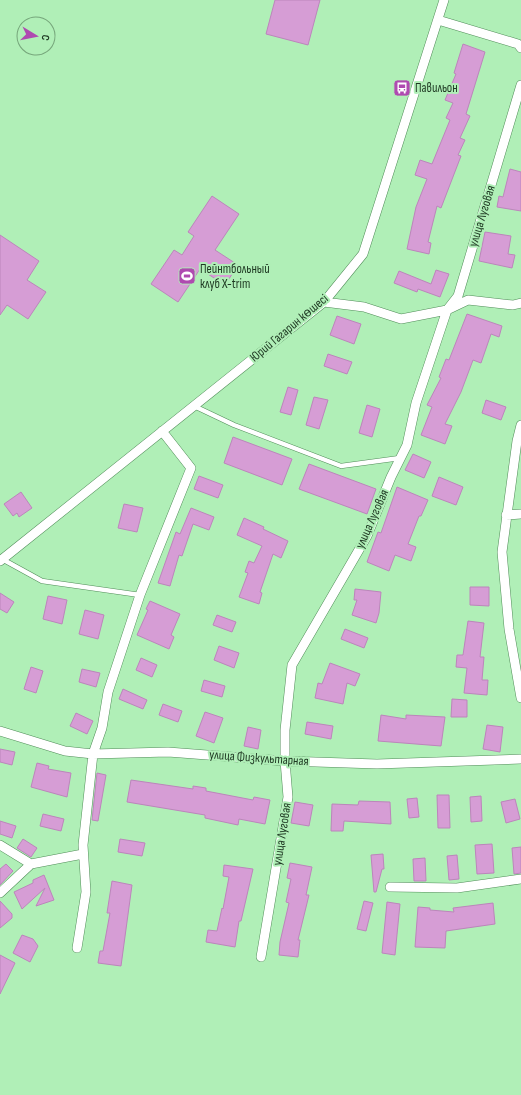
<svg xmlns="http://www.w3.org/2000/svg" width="521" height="1095" font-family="'Sofia Sans Condensed',sans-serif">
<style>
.building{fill:#d69dd5;stroke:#bc85bb}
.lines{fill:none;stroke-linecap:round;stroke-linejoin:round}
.lane-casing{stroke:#518d59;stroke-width:5.5}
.street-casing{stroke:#518d59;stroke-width:10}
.lane{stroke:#fff;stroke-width:4.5}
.street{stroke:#fff;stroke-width:9}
.labels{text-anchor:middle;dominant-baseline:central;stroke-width:4;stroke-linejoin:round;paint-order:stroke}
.poi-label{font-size:13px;fill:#1e3822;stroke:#b0efb7;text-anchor:start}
.street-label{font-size:13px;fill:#1e3822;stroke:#b0efb7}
</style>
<rect width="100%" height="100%" fill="#b0efb7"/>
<path class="building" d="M275,0H320L308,45L266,34Z
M463,44L485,52L466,114L470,116L460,138L465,140L458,155L461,156L441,208L437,206L428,242L431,243L429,254L407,249L416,207L427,179L415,175L420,160L432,164L450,120L446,118L453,103L445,100L456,74L454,73Z
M510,169L521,172V211L497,207L499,196L503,197Z
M212,196L239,214L215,250L238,265L225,285L200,269L178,302L151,284L174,250L182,255L194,236L188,232Z
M485,232L511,236L508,254L515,255L512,268L479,261Z
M0,235L39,261L27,280L46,292L28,319L7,305L0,315Z
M436,270L449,274L440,297L418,289L417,292L394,283L399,271L431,284Z
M467,314L502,326L499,337L491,334L481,363L473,360L461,392L445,424L452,426L445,444L421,435L432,407L427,405L441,378L439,377L446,359L449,360Z
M337,316L361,324L354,344L330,335Z
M328,354L352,362L347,374L324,366Z
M288,387L298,390L291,415L280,412Z
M314,397L328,400L319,429L306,425Z
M486,400L506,407L501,420L482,413Z
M367,405L380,409L372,437L359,433Z
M233,437L292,459L282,485L224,463Z
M413,454L431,462L424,478L405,470Z
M309,464L376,489L367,514L299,489Z
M199,476L223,485L218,498L194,489Z
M439,477L463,487L456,505L432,496Z
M397,487L428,500L421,516H419L408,544L416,547L411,561L395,555L389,571L367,562L378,532L381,533Z
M21,492L32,508L19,517L17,513L13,516L4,504Z
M124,504L143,508L137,532L118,528Z
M191,508L214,517L209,530L193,524L182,556L179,555L170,586L158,583L176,532L180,534Z
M244,518L264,527L263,529L288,541L281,558L273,554L260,592L262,593L259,604L239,597L248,573L245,572L249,561L254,563L262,546L237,535Z
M470,587H489V606L470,605Z
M355,589L381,592L379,613L376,623L352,615L357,600H354Z
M0,593L14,602L7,613L0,609Z
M48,596L67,600L62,624L43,619Z
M150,601L180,614L171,635L174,637L169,649L137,635L148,610L146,609Z
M85,610L104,615L98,639L79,634Z
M217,615L236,622L232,632L213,625Z
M468,621L484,623L480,657H484L482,680H488L487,695L464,693L467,668L456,667L457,655H463Z
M345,629L368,638L364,648L341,639Z
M219,646L239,653L234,668L214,660Z
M141,658L157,665L152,677L136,670Z
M330,663L360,674L355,686L347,683L343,704L315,698L318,683L322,684Z
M31,667L43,671L36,693L24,689Z
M82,669L100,673L96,687L79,682Z
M204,680L225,686L222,697L201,691Z
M123,689L147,700L143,709L119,699Z
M452,699L467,700V717H451Z
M163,704L182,711L178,722L159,715Z
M205,712L223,718L214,743L196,736Z
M76,713L93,721L87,734L70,726Z
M381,715L406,719V715L445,717L441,746L378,741Z
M307,722L333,726L331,739L305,734Z
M487,725L503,727L500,752L483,749Z
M248,727L261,730L258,749L244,746Z
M0,749L15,752L12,765L0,762Z
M37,763L49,766L48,769L71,773L67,797L31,787Z
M97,773L106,775L98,821L92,820Z
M131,780L193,789V786L206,788V791L253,800L254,797L270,800L265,824L239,819L238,825L205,818V815L127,802Z
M437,795H449L450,828H438Z
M481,796L482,821L471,822L470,797Z
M417,798L419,817L409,818L407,799Z
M515,799L520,819L506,823L501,802Z
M359,801L390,802L391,824L344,821L343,831H331L332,804L358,805Z
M295,802L313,805L309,826L291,823Z
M43,814L64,819L61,831L40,826Z
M0,821L16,826L12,838L0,834Z
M23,839L37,848L31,857L17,848Z
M120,839L145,843L142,856L118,852Z
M492,844L494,873L477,874L475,845Z
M521,847V873L514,874L512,848Z
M383,854L384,869H382L376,892H374L371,855Z
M457,855L459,879L449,880L447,856Z
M425,858L426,881H414L413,859Z
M290,863L312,867L306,895H309L298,940H300L298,957L279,955L280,942L289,903L286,902L291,879L287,878Z
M6,864L13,871L0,885V869Z
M224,865L253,869L241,921H239L235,947L206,942L208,930L217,931L222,908L223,909L229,877L223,876Z
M44,875L54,900L36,906L45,888L22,909L14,892L33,883V880Z
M112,881L132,885L121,966L98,963L100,951H103L110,913H107Z
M0,901L12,914V918L0,928Z
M364,901L373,903L366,931L357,929Z
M387,902L400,904L395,955L382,953Z
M493,903L495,924L446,931L445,948L415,947L418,907L430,908V910L454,912L453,908Z
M22,935L33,939L38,946L30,962L13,953Z
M0,955L15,963L0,994Z"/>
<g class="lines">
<g class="lane-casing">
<path id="lane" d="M194,406L234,425L341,466L400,458
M2,559L42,581L140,595"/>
</g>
<g class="street-casing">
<path id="street" d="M438,20L518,44L521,48
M324,302L364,307L401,319L447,310L468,300L513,305L521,303
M521,425L517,441L502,552L509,629L521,698
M506,515L521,514
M0,561L324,302L363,254L444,0
M0,731L65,751L93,754L168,752L285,761L377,764L521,759
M0,845L31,864
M390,887L457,888L521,879
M0,893L31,864L83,854
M77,948L86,892L83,845L93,754L102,728L108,692L140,595L191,468L162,431
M261,957L288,797L285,761V730L292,665L367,536L391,477L407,445L416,403L447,310L458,296L521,85"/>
</g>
<use href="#lane" class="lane"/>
<use href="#street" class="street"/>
</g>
<defs>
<g id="bus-square" transform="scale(0.9)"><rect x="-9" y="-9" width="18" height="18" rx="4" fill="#af4ab0" stroke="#b0efb7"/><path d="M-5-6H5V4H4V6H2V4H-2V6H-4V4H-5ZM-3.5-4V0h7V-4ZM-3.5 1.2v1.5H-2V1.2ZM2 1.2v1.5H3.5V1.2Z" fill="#fff"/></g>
<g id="stadium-square" transform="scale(0.9)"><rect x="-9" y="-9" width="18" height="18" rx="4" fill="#af4ab0" stroke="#b0efb7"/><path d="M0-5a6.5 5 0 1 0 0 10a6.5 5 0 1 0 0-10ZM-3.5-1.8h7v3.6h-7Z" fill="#fff"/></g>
</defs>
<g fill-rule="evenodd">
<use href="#bus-square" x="402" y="88"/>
<use href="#stadium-square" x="187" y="276"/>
</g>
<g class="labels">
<g class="poi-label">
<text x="415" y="88">Павильон</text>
<text x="200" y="269">Пейнтбольный<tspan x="200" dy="15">клуб X-trim</tspan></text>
</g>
<g class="street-label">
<text transform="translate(482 216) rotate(-73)">улица Луговая</text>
<text transform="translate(289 328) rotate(-40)">Юрий Гагарин көшесі</text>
<text transform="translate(372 519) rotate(-66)">улица Луговая</text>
<text transform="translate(259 758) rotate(4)">улица Физкультарная</text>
<text transform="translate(282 834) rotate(-81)">улица Луговая</text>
</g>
</g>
<g transform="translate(36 36) rotate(100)"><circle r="19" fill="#b0efb7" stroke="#76a67b"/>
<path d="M0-3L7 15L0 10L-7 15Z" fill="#af4ab0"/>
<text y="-6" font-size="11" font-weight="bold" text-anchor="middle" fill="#1e3822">С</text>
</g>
</svg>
